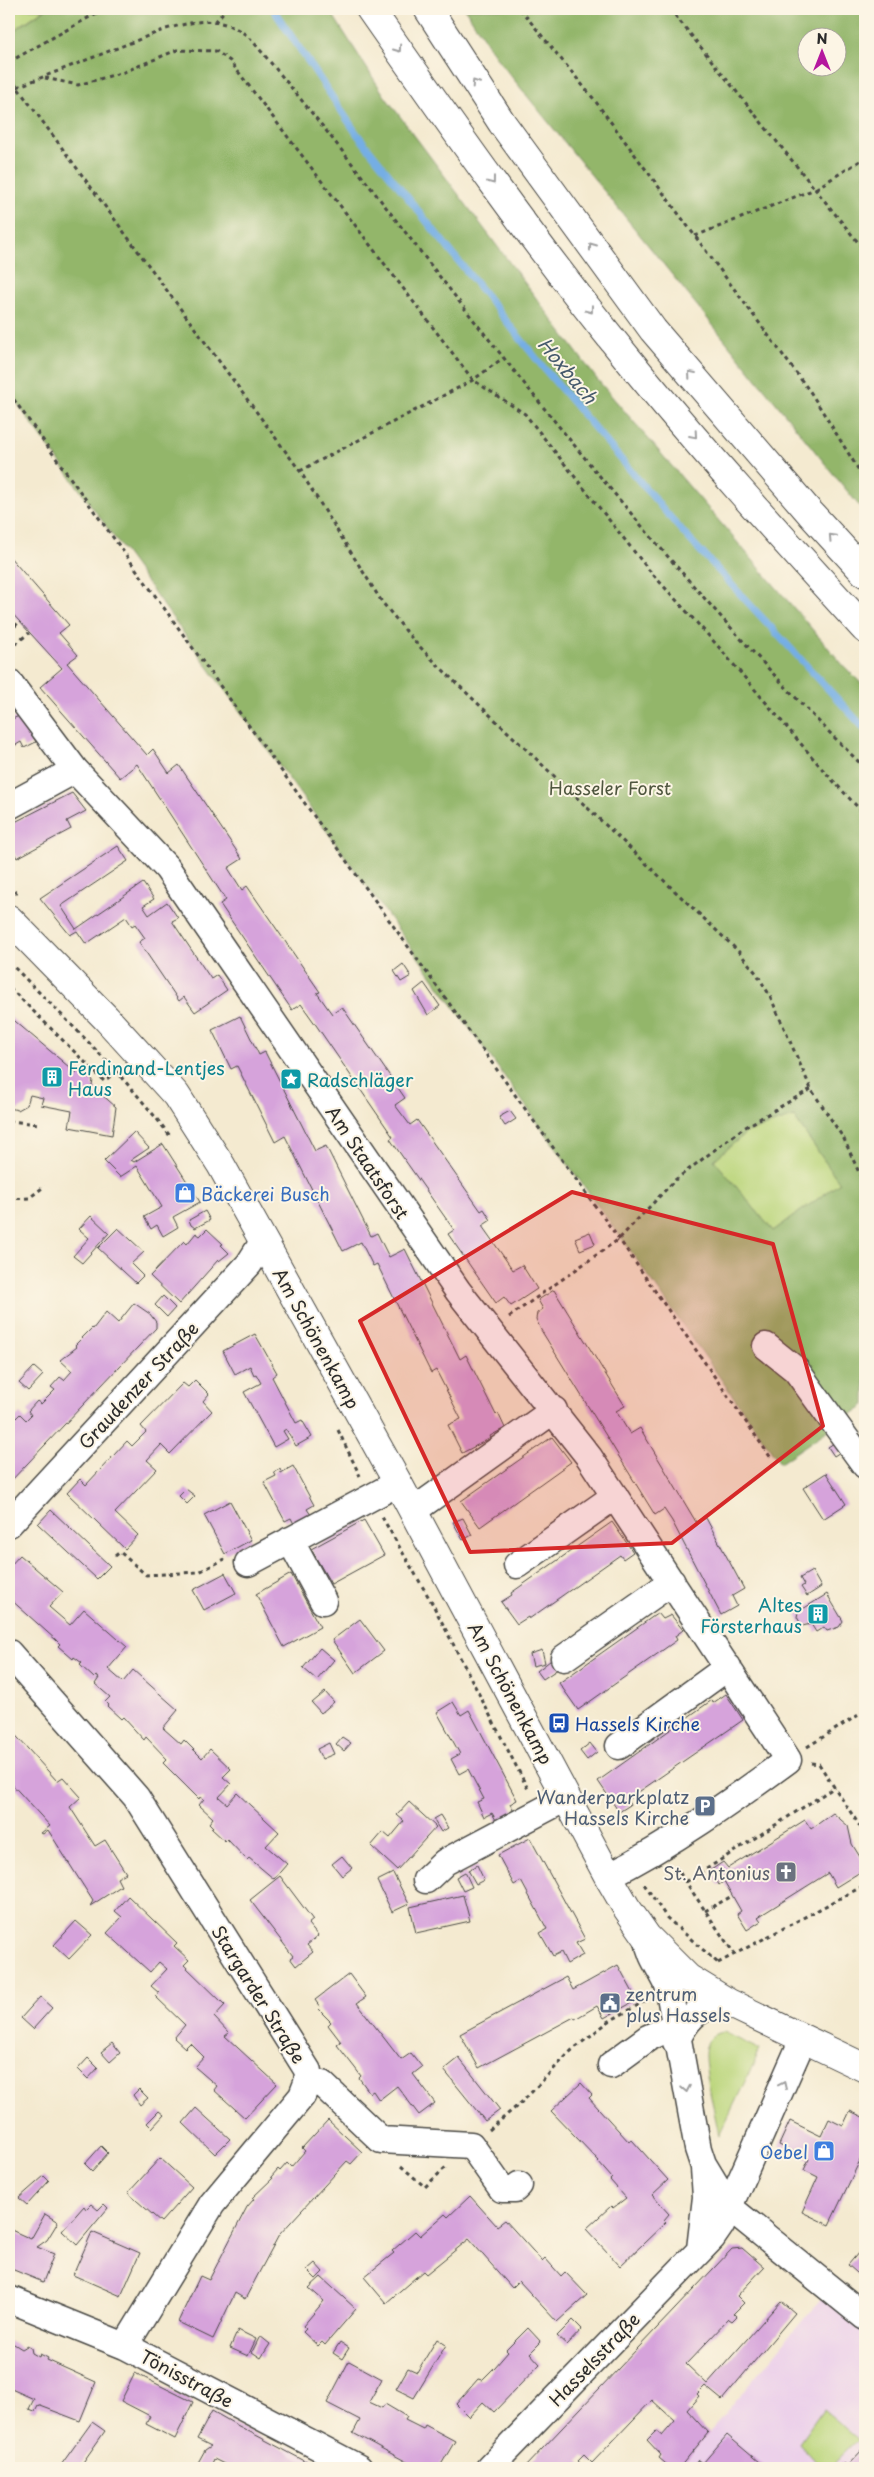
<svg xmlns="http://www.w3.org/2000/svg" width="874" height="2477" font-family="'Playpen Sans',sans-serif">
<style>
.built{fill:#ecd1ea}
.green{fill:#bad57a;stroke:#728052}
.forest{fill:#93b66a;stroke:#5f704a;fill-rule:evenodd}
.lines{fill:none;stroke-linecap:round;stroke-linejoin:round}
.stream{stroke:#74aee4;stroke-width:7}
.building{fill:#d6a3db}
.minor-casing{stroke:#494844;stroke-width:29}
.major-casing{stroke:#494844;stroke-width:30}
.highway-casing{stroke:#494844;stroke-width:30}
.path{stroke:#494844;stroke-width:3;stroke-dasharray:4 4;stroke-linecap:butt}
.minor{stroke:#fff;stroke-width:26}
.major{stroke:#fff;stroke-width:28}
.highway{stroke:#fff;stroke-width:28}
.oneway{stroke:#a0a0a0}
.marked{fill:#d62828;fill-opacity:0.2;stroke:#d62828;stroke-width:4;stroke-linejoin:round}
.labels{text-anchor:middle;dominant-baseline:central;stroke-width:4;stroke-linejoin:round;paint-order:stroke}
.park-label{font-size:18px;fill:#4f563f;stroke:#fcf5e5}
.culture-label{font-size:18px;fill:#0d838f;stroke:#fcf5e5;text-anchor:start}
.street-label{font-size:18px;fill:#2b2b2b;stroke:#fcf5e5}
.shop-label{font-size:18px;fill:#366cbe;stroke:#fcf5e5;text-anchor:start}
.transit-label{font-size:18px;fill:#164399;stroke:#fcf5e5;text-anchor:start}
.service-label{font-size:18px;fill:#4e5e75;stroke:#fcf5e5;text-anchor:end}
.worship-label{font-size:18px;fill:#5b616d;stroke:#fcf5e5;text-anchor:end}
.water-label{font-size:19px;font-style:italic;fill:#45596c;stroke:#fcf5e5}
</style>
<rect width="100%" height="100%" fill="#fcf5e5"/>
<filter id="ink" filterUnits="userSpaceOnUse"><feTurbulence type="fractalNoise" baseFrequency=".02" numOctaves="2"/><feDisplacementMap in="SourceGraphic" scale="10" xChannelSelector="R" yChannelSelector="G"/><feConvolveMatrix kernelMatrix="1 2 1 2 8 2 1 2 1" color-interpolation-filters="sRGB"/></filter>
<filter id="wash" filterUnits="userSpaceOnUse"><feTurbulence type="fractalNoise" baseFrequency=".0096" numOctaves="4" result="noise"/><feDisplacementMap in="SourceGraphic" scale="20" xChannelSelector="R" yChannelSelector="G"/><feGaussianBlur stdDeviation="1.12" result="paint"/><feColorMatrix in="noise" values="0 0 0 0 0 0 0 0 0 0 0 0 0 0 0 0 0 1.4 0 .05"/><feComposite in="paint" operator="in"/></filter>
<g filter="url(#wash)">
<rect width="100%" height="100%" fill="#f4ead0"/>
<path class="built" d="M824,2295L865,2325V2468H679Z
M288,2446L330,2468H278Z"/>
<path class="green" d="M9,9H45L9,33Z
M794,1117L840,1183L773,1231L714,1160L747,1132Z
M724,2032L760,2050L719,2136C716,2117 701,2061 706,2046C709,2037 716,2033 724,2032Z
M823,2409L859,2439L829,2468H822L799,2443Z"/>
<path class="forest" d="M46,9H329L384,95L596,378L843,665L865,687V1405L780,1463L625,1243L9,392V34ZM794,1117L840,1183L773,1231L714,1160L747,1132Z
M465,9H865V513L498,60ZM806,38H836V68H806Z"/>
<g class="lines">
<path class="stream" d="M273,9L357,134L547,372L681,530L865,729"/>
</g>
<g id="blocks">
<path class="building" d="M9,556L69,625L59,633L78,655L67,663L147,755L153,749L169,773L179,765L242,859L228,868L242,890L247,886L320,992L317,993L332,1014L342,1007L405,1098L395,1105L410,1125L417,1120L481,1211L484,1209L491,1220L482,1226L513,1270L522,1265L537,1289L511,1306L504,1297L496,1303L448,1234L454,1230L390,1139L393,1137L316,1025L301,1004L292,1010L220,904L226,900L137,764L120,778L40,687L62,668L9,610Z
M19,716L21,720L23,719L36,742L24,748L21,742L9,749V717L10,720Z
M72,793L86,811L67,821L71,829L17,858L9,844V825Z
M118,846L128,861L61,906L76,929L143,883L154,899L143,906L149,915L167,902L178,918L172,921L182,936L211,979L217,975L227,990L195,1012L184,997L179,1001L139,942L145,938L135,924L132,926L126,917L86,944L77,931L70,935L40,898Z
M403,964L411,976L401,982L394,971Z
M424,983L440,1006L428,1015L414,991Z
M9,1016L76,1073L82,1071L93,1080L92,1086L116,1107L112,1135L69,1127L72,1111L41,1105L43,1098L30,1095L27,1105L18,1110L9,1108Z
M240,1016L259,1055L265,1052L315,1151L326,1146L371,1236L377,1233L389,1257L405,1249L460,1359L466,1355L496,1415L498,1413L505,1428L490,1436L491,1438L462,1453L448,1425L461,1419L436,1370L431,1373L377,1264L373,1266L361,1242L343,1251L285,1136L275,1142L237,1066L231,1069L212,1030Z
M510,1111L516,1119L505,1126L499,1117Z
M134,1132L149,1148L131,1160L134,1162L163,1144L200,1202L173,1217L178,1227L163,1236L157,1225L151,1229L144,1217L162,1207L137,1166L120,1177L104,1161Z
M205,1211L210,1220L195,1228L191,1225L189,1220Z
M91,1216L109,1233L82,1263L73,1256L89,1238L79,1229Z
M118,1228L144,1252L131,1264L143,1276L136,1283L98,1248Z
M207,1229L223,1244L221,1245L229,1253L219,1261L218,1260L179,1304L150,1276L184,1241L187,1244L196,1233L200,1236Z
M590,1232L595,1244L580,1250L575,1238Z
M554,1290L625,1406L616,1411L630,1434L640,1428L696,1522L706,1518L744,1589L732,1596L737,1606L721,1615L672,1521L664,1509L655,1515L541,1330L536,1319L537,1313L543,1309L538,1300Z
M163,1296L175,1308L167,1317L155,1305Z
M134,1303L150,1314L156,1322V1328L9,1483V1425L20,1414L26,1420L31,1415L28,1411L37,1401L41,1404L55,1390L51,1387L60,1377L64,1380L72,1371L60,1360L77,1347L75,1345L92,1328L93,1329L106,1312L118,1323Z
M255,1334L277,1373L272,1377L296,1423L302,1420L312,1437L296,1446L286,1429L283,1431L288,1439L274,1447L244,1392L261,1383L256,1374L254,1375L250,1366L235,1374L223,1351Z
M34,1367L43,1375L28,1391L19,1383Z
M195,1380L209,1394L203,1401L212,1411L170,1454L161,1445L147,1460L157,1469L115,1513L138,1535L125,1549L67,1493L80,1479L86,1485L127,1441L132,1446L146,1432L141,1426L183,1383L188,1387Z
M552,1437L571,1462L480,1527L461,1501Z
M842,1438L848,1447L834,1456L828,1447Z
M293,1466L314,1505L307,1509L313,1518L296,1528L291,1518L285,1521L264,1482L276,1476L274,1472L280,1469L281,1473Z
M826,1473L846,1504L823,1519L803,1488Z
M186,1489L195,1496L187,1504L179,1496Z
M230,1501L251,1540L225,1554L204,1515Z
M51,1510L110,1566L97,1579L38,1524Z
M463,1518L472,1535L463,1540L453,1522Z
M364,1520L384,1555L331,1584L311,1549Z
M612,1522L633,1552L623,1559L620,1555L529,1619L528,1617L517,1624L501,1602L512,1595L511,1593Z
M20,1555L63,1592L49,1607L70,1625L84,1609L127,1647L108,1669L123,1682L133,1670L178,1710L163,1728L181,1744L184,1740L202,1758L210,1749L231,1769L223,1777L231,1784L219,1797L227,1804L237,1793L279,1832L266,1846L287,1864L274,1879L249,1858L247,1860L227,1839L225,1841L211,1828L213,1827L209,1823L213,1818L199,1805L204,1799L200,1797L199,1799L163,1763L167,1759L146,1737L144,1740L123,1717L121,1719L107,1706L108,1705L105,1702L110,1697L95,1684L99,1678L96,1676L94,1678L80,1665L82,1663L74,1657L73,1659L58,1646L60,1644L56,1640L9,1598V1567Z
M812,1571L821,1587L807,1596L801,1587L804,1585L800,1578Z
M225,1573L236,1593L204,1610L193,1590Z
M291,1574L320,1627L284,1647L256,1594Z
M827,1594L843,1621L839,1627L827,1631L824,1627L816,1632L811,1624L802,1626L797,1617L798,1612Z
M658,1613L663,1619L671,1615L683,1630L675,1636L677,1640L578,1710L559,1683Z
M360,1619L384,1651L355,1673L332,1640Z
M320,1648L334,1660L317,1680L303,1668Z
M542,1650L545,1663L533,1666L530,1654Z
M555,1657L561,1667L543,1679L537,1671Z
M325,1692L334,1702L321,1713L312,1703Z
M726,1694L743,1720L627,1800L630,1805L619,1812L598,1781L712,1700L713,1703Z
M453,1702L461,1715L469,1710L517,1800L510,1804L515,1814L497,1822L492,1813L484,1817L477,1802L484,1799L468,1769L459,1774L451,1759L460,1754L437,1712Z
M9,1728L57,1781L63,1777L81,1797L70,1807L95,1846L105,1840L126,1873L117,1878L121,1886L90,1906L93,1901L48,1830L43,1834L41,1833L50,1826L9,1781Z
M342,1737L351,1743L344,1751L336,1744Z
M329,1743L334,1754L322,1759L317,1749Z
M590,1743L597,1752L587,1760L580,1751Z
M409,1802L436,1827L397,1870L371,1846L383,1832L390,1838L404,1821L397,1815Z
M833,1813L848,1826L852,1844L865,1865V1869L836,1887L828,1873L758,1917L761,1921L747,1930L737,1914L741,1911L724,1881L719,1885L711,1870L723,1862L728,1868L805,1820L811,1829Z
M440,1815L448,1828L441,1832L433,1819Z
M530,1838L585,1939L576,1943L583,1955L567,1964L561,1952L553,1956L540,1933L547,1929L521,1881L514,1885L498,1855Z
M342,1856L352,1868L342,1876L332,1864Z
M477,1865L484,1880L476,1884L468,1870Z
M465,1872L472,1887L463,1891L456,1877Z
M393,1873L409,1904L392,1912L377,1881Z
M280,1876L313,1920L308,1924L318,1936L307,1945L313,1952L296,1966L290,1958L293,1956L250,1900Z
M463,1895L470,1921L416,1933L410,1907Z
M128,1896L177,1943L174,1946L189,1960L184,1965L225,2005L214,2017L229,2033L225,2036L277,2084L245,2118L214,2090L217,2086L195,2067L204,2057L190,2043L185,2048L174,2038L185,2025L155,1996L159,1993L151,1986L167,1969L159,1962L150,1972L107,1933L122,1917L115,1911Z
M76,1921L92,1935L69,1959L54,1945Z
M618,1965L637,2000L604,2018L597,2006L575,2019L574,2017L479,2068L460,2034L566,1977L573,1990Z
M349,1974L366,1997L357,2003L401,2060L411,2053L422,2067L413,2074L435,2103L419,2115L397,2086L379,2100L373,2091L370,2093L359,2078L361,2076L355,2068L337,2045L341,2042L328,2025L331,2022L318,2009L320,2007L315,2000Z
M40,1997L52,2008L33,2029L21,2018Z
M112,2043L120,2053L110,2062L101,2052Z
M88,2058L98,2068L88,2079L78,2069Z
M459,2058L500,2110L485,2121L444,2070Z
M581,2083L592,2095L589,2098L629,2142L632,2140L668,2180L652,2195L669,2214L664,2220L666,2222L620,2266L586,2229L611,2206L613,2208L626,2198L610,2180L612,2178L598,2162L599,2161L551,2111Z
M139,2089L148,2098L140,2105L133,2095Z
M196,2108L230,2139L215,2154L183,2123Z
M159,2111L164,2115L152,2128L147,2123Z
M850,2111L865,2118V2150L829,2225L802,2212L818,2177L804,2170L809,2159L779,2145L790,2121L821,2136L829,2119L843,2126Z
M328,2120L362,2152L351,2164L347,2161L279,2235L245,2299L235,2293L213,2339L178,2322L200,2276L209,2280L247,2207L254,2199L252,2198L273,2178L271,2177L278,2169L280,2171L287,2163L291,2167L305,2151L302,2148Z
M101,2146L108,2153L92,2171L85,2164Z
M160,2158L192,2187L161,2222L128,2193Z
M44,2176L49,2181L27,2205L19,2198Z
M470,2196L497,2226L505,2220L542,2261L545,2258L561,2276L565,2272L587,2295L557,2322L519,2281L512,2288L469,2239L426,2274L423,2271L386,2303L364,2277L394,2253L392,2251L415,2231L420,2236L445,2214L448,2217Z
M91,2204L98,2210L104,2204L108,2208L77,2245L62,2231L84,2206L86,2209Z
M45,2214L58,2222L47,2240L37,2247L54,2254L43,2282L9,2268V2229L31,2239Z
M92,2232L140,2253L121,2296L73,2275Z
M865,2245V2280L848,2265Z
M742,2248L764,2267L737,2296L744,2303L734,2313L737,2316L732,2321L729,2319L686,2364L707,2384L781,2301L795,2313L722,2400L705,2386L697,2394L699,2396L687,2410L708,2433L679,2468H671L659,2458L661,2455L647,2440L656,2431L662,2436L675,2421L652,2400L592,2463L584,2455L578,2461L582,2465L579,2468H524L732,2249Z
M315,2263L323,2272L316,2279L307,2270Z
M321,2277L356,2309L325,2345L322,2342L318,2346L303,2332L306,2329L303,2326L324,2301L309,2288Z
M573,2320L582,2329L567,2345L557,2336Z
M528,2328L541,2342L530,2353L540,2364L494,2412L483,2402L469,2417L456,2404L478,2379L482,2380L495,2367L508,2352L506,2350Z
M238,2330L256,2339L248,2356L230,2348Z
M260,2336L270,2344L261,2358L252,2352Z
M437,2339L446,2345L414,2398L396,2389L408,2368L417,2372Z
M9,2341L22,2349L27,2346L31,2348L32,2353L39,2357L40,2354L48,2358L47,2360L96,2382L80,2421L38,2405L35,2411L29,2409L34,2399L9,2388Z
M340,2342L349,2348L342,2359L333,2353Z
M349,2361L382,2379L369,2402L382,2408L385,2404L407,2417L405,2420L423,2429L425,2425L455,2441L439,2468H418L353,2433L360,2420L327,2403Z
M135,2373L193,2402L175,2439L146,2424L150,2416L121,2401Z
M212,2411L233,2423L318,2468H232L214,2459L210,2468H195L205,2450L211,2446L197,2439Z
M92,2422L105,2431L79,2468H66L61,2465Z
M727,2435L766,2468H693L699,2460L703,2463Z
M865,2447V2468H835L842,2461L847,2466Z"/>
</g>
</g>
<g filter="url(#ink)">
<use href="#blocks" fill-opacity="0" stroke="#494844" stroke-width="1"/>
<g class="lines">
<g class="minor-casing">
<path id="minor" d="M9,682L75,770L167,868L458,1291L589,1457L788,1760C731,1802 672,1844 608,1876
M9,806L75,770
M766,1346L796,1370L865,1465
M413,1511L554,1410
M9,1524L249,1264L263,1242
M290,1540L323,1601
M248,1563L398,1483
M517,1565L615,1496
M9,1653L136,1797L308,2071L307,2083L302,2096L212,2204L125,2346
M564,1658L672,1582
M619,1746L728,1667
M426,1880L445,1862L566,1798
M648,1940C650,1957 661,1969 668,1985L698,2149L703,2164L729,2207L865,2317
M676,2042C688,2015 701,2005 729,2003
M611,2065L648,2038L674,2026
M307,2083L322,2084L381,2140L471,2145L502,2189H515L519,2185
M700,2249L706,2197L704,2168
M9,2299L125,2346L359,2468
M489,2468L712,2238L721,2225L803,2039"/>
</g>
<g class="major-casing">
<path id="major" d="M9,919L106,1018L176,1095L221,1165L398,1483L608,1876L626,1907L647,1937L688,1978L729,2003L865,2068"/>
</g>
<g class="highway-casing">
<path id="highway" d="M370,9C451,125 533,242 623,353C700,448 783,539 865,629
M428,9L502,123L653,330L811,514L865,573"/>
</g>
<path class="path" d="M520,9L593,98L811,393L865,480
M670,9L815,189L865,158
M9,15L16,9
M215,22L226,9
M9,62L104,9
M9,76L300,471L382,602L415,642L449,676L738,951L757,974L770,996L811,1089L844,1139L865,1186
M45,78L78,85L124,72L177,50L216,51L230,61L473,380L525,414L648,569L717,645L824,771L865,815
M17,87L166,29C199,20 220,15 249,37C338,141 418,251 503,357C617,500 735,640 865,768
M695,236L815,189L865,251
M9,393L619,1239L771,1458
M300,471L473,380L503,358
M9,632L19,622
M9,649L29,633
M9,885L19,896
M9,962C64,1018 122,1072 170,1136
M10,988L104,1081L117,1071
M9,1121L39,1124
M9,1199L29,1198L45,1186
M509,1317L619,1239L675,1180L742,1129L811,1089
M338,1430L360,1476
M382,1517L432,1603L529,1791
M115,1556L120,1552L146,1575L199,1572L225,1559
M807,1747L865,1711
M811,1763L819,1764L865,1834
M675,1866L735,1955
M686,1882L835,1787
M644,1884L667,1918L718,1963
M705,1911L732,1896
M718,1963L865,1885
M489,2130L523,2101L571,2051L608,2022L647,2000
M401,2166L425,2187L446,2167"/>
<use href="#minor" class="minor"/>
<use href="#major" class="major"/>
<use href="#highway" class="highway"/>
</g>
<defs><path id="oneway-chevron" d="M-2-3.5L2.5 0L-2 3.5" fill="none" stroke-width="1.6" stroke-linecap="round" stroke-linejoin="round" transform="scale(1.25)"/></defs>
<g class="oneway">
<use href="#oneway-chevron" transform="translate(398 49) rotate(55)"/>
<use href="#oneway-chevron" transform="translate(475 83) rotate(-123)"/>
<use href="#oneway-chevron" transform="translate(492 181) rotate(53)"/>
<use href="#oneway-chevron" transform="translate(592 246) rotate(-126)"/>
<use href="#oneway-chevron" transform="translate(590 310) rotate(53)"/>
<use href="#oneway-chevron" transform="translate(691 374) rotate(-131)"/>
<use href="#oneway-chevron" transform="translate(694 435) rotate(49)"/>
<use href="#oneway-chevron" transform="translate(832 537) rotate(-133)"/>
<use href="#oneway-chevron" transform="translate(783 2085) rotate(-65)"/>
<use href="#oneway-chevron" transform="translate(686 2089) rotate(79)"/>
</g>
</g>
<path class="marked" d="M572,1192L773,1244L823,1426L672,1543L470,1552L360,1321Z"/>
<defs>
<g id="building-square" transform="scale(1.125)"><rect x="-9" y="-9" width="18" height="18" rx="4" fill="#0f9aa8" stroke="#fcf5e5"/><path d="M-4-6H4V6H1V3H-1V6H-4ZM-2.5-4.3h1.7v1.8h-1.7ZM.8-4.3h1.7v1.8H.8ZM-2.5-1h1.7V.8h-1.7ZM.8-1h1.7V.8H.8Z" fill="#fff"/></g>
<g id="sight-square" transform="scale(1.125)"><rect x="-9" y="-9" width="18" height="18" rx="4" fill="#0f9aa8" stroke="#fcf5e5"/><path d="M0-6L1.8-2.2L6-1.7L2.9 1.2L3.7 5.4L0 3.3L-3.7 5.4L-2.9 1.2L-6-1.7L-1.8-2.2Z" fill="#fff"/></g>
<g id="shop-square" transform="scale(1.125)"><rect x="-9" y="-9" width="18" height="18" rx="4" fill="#3f7fe0" stroke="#fcf5e5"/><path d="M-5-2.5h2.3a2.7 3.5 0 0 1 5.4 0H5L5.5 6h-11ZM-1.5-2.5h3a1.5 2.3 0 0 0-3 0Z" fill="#fff"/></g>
<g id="bus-square" transform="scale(1.125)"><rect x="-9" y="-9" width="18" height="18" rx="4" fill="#1a4fb4" stroke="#fcf5e5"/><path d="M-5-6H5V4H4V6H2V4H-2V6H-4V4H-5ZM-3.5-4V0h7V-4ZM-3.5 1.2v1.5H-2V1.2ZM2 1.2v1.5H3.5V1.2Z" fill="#fff"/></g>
<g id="parking-square" transform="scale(1.125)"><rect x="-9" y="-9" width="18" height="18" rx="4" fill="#5c6f8a" stroke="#fcf5e5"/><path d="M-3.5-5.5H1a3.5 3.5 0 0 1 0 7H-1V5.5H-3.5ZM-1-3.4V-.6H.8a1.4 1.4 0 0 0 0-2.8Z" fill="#fff"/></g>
<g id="church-square" transform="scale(1.125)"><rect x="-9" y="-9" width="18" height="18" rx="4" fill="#6b7280" stroke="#fcf5e5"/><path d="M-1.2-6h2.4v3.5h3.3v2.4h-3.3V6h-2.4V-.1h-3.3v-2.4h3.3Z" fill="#fff"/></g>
<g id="civic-square" transform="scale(1.125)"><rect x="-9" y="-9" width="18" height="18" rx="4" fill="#5c6f8a" stroke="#fcf5e5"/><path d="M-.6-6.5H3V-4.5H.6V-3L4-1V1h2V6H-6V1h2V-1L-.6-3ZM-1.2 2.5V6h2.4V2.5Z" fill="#fff"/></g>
</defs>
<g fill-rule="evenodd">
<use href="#building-square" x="52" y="1077"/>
<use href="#sight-square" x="291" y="1079"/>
<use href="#shop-square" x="185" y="1193"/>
<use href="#building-square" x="818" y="1614"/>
<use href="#bus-square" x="559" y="1723"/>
<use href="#parking-square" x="705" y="1806"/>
<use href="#church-square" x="786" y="1872"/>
<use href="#civic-square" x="610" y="2003"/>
<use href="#shop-square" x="824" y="2151"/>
</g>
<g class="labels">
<g class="park-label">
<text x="610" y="787">Hasseler Forst</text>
</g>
<g class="culture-label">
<text x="68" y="1067">Ferdinand-Lentjes<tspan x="68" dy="21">Haus</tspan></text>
<text x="307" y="1079">Radschläger</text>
<text x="802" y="1604" text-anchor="end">Altes<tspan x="802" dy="21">Försterhaus</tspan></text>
</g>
<g class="street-label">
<text transform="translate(368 1162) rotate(56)">Am Staatsforst</text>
<text transform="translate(317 1338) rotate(61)">Am Schönenkamp</text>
<text transform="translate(138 1385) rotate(-47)">Graudenzer Straße</text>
<text transform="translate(511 1693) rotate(62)">Am Schönenkamp</text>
<text transform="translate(259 1994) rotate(58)">Stargarder Straße</text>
<text transform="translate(594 2359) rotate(-46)">Hasselsstraße</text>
<text transform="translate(187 2378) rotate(28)">Tönisstraße</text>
</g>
<g class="shop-label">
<text x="201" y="1193">Bäckerei Busch</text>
<text x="808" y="2151" text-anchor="end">Oebel</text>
</g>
<g class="transit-label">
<text x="575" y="1723">Hassels Kirche</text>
</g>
<g class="service-label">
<text x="689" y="1796">Wanderparkplatz<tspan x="689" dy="21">Hassels Kirche</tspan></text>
<text x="626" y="1993" text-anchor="start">zentrum<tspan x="626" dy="21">plus Hassels</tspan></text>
</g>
<g class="worship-label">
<text x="770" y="1872">St. Antonius</text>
</g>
<g class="water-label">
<text transform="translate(568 370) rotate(50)">Hoxbach</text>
</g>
</g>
<rect width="874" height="2477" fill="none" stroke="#fcf5e5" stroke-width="30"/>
<g transform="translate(822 52)"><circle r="24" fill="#fcf5e5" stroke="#a8a49b"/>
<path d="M0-4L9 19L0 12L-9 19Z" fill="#b5179e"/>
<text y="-8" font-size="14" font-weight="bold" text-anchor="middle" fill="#2b2b2b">N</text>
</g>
</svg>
